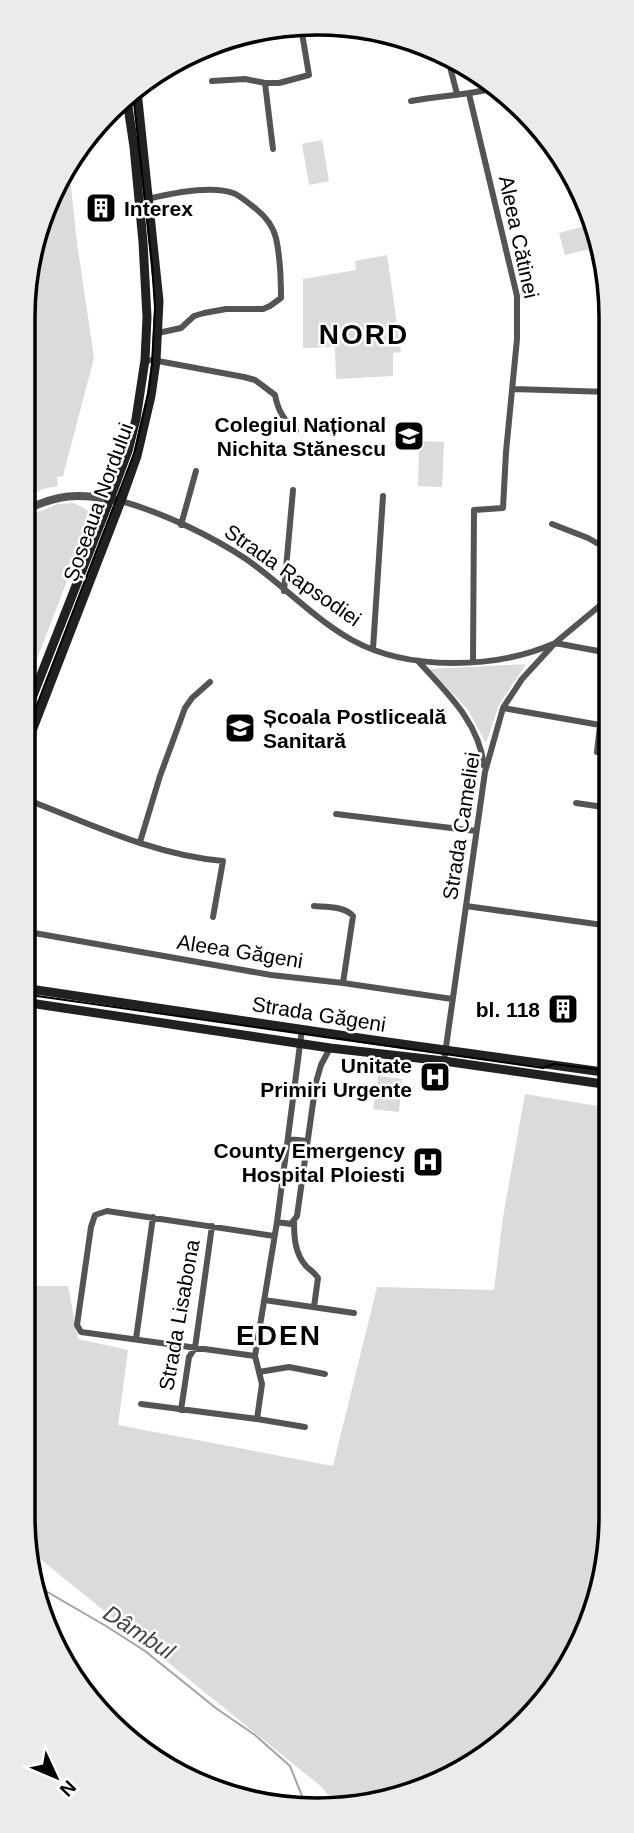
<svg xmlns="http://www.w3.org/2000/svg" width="634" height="1833" font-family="Helvetica,sans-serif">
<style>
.green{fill:#dbdbdb}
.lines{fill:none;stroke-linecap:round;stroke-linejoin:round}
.stream{stroke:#a2a2a2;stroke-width:2}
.minor{stroke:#545454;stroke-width:6}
.tertiary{stroke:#545454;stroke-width:8}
.secondary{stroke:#212121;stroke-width:9}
.tram{stroke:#000;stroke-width:2}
.labels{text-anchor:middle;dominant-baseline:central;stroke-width:5;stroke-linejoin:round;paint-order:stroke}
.poi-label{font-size:21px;font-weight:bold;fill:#000;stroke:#fff;text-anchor:end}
.street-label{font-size:21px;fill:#000;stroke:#fff}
.water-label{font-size:23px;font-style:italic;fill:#434343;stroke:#fff}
.district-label{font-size:28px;font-weight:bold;letter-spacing:2px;fill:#000;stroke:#fff}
.rim{fill:none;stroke:#000;stroke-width:3.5}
</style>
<rect width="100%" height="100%" fill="#fff"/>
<path class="green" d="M322,140L329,181L309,185L302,144Z
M69,168L77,243L94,358L63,476L57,477L58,486L42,489L23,502V317L33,241Z
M592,224L599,247L565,255L559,233Z
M387,255L401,352L393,353V376L336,379L335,347L303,348V279L356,270L355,261Z
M419,441L444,442L442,487L418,486Z
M73,503L84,508L92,515L23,696V518L58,504Z
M526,664L499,705L486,743L468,710L430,669Z
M378,1076L402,1079L399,1112L373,1109Z
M525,1094L610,1108L611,1438L591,1616L561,1680L481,1760L393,1800L333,1804L323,1788L29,1550L23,1516V1317L35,1286H68L78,1339L128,1350L118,1425L333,1466L377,1287L494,1290L503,1217Z"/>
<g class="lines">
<path class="stream" d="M23,1454L37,1586L106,1626L145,1651L217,1709L255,1735L290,1766L306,1806"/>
<path class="minor" d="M447,55L457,94
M212,81L245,79L265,83L273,149
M265,83H279L309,75L301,27
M469,94L517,296V339L506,452L503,508L474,510L473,662
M411,101C439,96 468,95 495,88
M147,199C168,194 212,185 233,193C241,196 248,203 255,208C265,216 273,225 276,238C280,256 281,280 281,298L270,306L263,309H226L204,313L194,316L181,328L158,333
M145,360L158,361L244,377L255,380L275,395C278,411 284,420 296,431
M513,389L609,392
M121,501C163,513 210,535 246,559C282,584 313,618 352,640C408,671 495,669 553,644
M552,524L588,538L609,550
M181,525L196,471
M284,591L293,490
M555,643L609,653
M373,649L383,496
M418,661C447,693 479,722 484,766
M503,708L600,725L597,752
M23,798C88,823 153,855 223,861L213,917
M576,803L610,808
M336,814L476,831
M140,842L160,776L185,708L192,698L210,682
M314,906C327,907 344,906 353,916L343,983
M466,906L610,926
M23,931L271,975L343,983L452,999
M444,1061L485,772L503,708L522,679L555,643L609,598
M288,1139L307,1141
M277,1222L291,1224L297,1216L316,1082L321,1065L330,1048
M294,1222C294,1237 295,1254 306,1266C310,1270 315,1273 318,1278L314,1307
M264,1300L354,1313
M136,1339L153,1217
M255,1356L81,1332L77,1325L91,1227L95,1215L107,1211L274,1236
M259,1372L289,1367L325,1374
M141,1404L257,1419L305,1427
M181,1410L189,1357L195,1348L212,1226
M257,1419L262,1384L255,1356L277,1222L302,1029"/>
<path class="tertiary" d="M23,511C58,494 77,493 115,500"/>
<path class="secondary" d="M23,721L110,499L128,451L136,419L145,360L147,317L143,242L134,147L127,100
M23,754L121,501L137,456L151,396L156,361L159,301L137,91
M23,766L27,755L25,750
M23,988L373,1040L610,1073
M23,1002L330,1048L444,1061L610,1085"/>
<path class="tram" d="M23,741L135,451L149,390L152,364L155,308L152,263L133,94
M23,994L543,1068L554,1064L602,1070L610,1068"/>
</g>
<defs>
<g id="building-square" transform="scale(1.575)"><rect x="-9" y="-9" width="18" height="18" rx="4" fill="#000" stroke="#fff"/><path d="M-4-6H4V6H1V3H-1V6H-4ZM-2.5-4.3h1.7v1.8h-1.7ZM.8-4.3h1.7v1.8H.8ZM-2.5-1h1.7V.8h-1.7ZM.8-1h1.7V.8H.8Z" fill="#fff"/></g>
<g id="school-square" transform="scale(1.575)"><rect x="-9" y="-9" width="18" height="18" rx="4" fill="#000" stroke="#fff"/><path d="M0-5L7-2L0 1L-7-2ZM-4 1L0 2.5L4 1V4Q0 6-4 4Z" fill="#fff"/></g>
<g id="hospital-square" transform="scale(1.575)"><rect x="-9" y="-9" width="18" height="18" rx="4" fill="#000" stroke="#fff"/><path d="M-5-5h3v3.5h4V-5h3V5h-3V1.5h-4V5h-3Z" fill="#fff"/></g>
</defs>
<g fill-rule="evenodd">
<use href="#building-square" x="101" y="208"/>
<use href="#school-square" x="409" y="436"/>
<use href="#school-square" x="240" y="728"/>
<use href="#building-square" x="563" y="1009"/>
<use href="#hospital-square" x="435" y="1077"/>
<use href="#hospital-square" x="428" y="1162"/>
</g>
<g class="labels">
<g class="poi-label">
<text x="124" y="208" text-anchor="start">Interex</text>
<text x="386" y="424">Colegiul Național<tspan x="386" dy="24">Nichita Stănescu</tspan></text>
<text x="263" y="716" text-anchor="start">Școala Postliceală<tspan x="263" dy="24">Sanitară</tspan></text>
<text x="540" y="1009">bl. 118</text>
<text x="412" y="1065">Unitate<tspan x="412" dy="24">Primiri Urgente</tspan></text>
<text x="405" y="1150">County Emergency<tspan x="405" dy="24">Hospital Ploiesti</tspan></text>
</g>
<g class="street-label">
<text transform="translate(519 237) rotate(78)">Aleea Cătinei</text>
<text transform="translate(98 502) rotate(-70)">Șoseaua Nordului</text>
<text transform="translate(293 575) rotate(35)">Strada Rapsodiei</text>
<text transform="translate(461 826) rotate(-81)">Strada Cameliei</text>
<text transform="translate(240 951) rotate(9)">Aleea Găgeni</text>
<text transform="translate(319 1014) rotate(9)">Strada Găgeni</text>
<text transform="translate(179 1315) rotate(-80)">Strada Lisabona</text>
</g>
<g class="water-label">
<text transform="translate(139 1632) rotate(33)">Dâmbul</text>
</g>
<g class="district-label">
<text x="364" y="334">NORD</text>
<text x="279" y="1335">EDEN</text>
</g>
</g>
<path d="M0 0H634V1833H0ZM317 35H317A282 282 0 0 1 599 317V1516A282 282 0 0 1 317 1798H317A282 282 0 0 1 35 1516V317A282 282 0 0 1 317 35Z" fill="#ebebeb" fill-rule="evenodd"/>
<path class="rim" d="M317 35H317A282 282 0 0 1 599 317V1516A282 282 0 0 1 317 1798H317A282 282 0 0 1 35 1516V317A282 282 0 0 1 317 35Z"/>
<g transform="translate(56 1777) rotate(134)" stroke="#ffffff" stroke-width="5" paint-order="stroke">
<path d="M0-5L12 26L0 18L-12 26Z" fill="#000000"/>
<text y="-10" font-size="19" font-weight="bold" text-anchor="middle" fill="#000000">N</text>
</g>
</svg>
